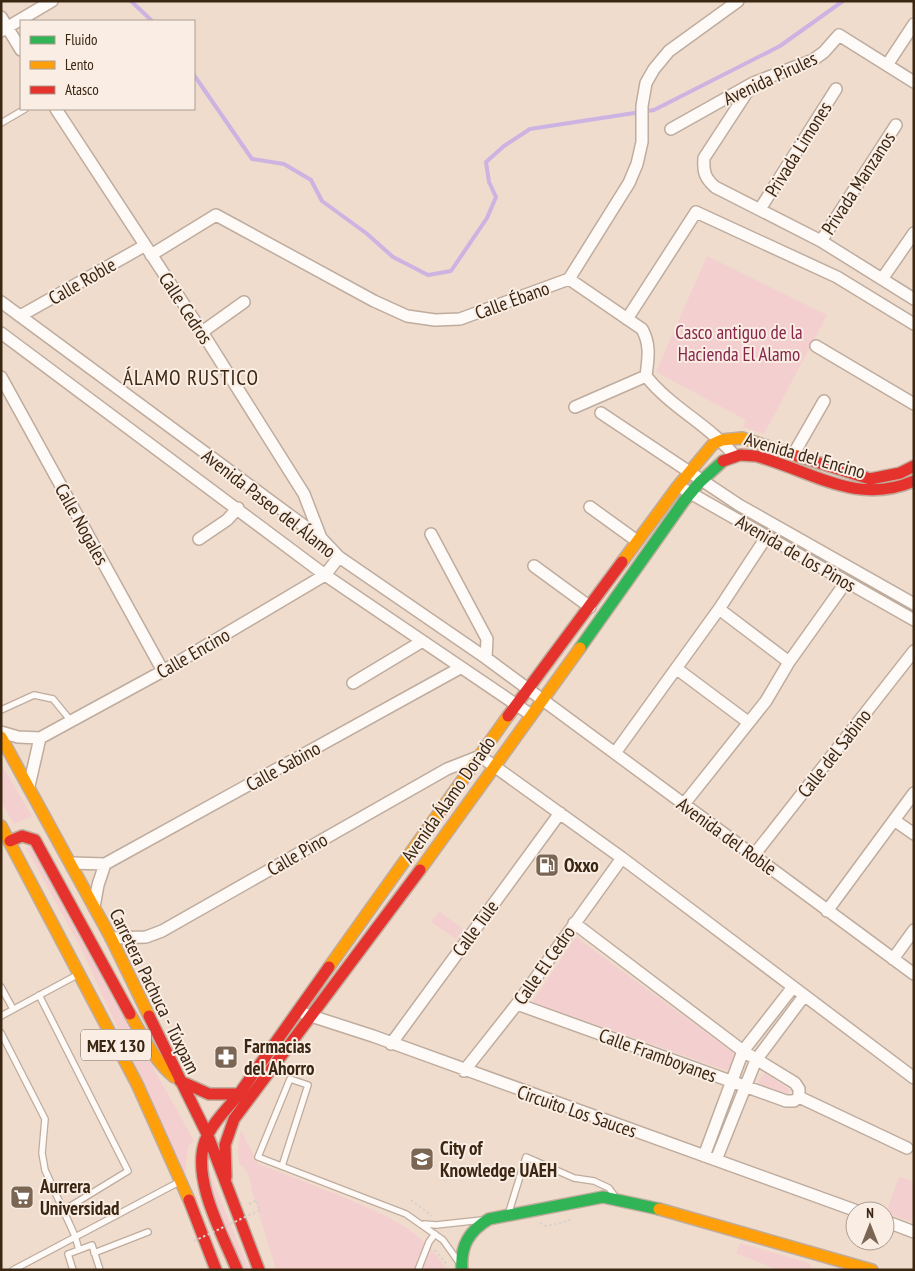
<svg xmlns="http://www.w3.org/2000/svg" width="915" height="1271" font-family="'PT Sans Narrow',sans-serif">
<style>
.green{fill:#f4cfcf}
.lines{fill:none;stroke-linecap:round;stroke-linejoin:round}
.stream{stroke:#cdb3e1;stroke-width:4}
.lane-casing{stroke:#bfac9d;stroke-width:8}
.street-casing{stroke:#bfac9d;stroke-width:14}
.fast-casing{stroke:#bfac9d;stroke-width:14}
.slow-casing{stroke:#bfac9d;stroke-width:14}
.jam-casing{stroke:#bfac9d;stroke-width:14}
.path{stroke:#d8d2cd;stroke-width:2;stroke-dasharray:2.5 2.5;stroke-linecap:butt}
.lane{stroke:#fdfaf8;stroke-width:5.5}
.street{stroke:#fdfaf8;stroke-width:11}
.fast{stroke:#30b455;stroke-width:11}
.slow{stroke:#ff9f0a;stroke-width:11}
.jam{stroke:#e5322d;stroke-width:11}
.path-bridge{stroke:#d8d2cd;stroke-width:2;stroke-dasharray:2.5 2.5;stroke-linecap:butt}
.labels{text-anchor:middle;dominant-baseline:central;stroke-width:4;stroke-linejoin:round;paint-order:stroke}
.shield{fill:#f9ede4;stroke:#746251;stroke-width:1}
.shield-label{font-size:18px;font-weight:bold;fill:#3b2612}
.street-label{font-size:19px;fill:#3b2612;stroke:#f9ede4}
.park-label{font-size:19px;fill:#872449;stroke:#f9ede4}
.poi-label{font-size:19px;font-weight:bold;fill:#3b2612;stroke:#f9ede4;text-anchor:start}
.quarter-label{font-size:21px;letter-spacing:1px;fill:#3b2612;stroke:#f9ede4}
</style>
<rect width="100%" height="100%" fill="#efdccd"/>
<path class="green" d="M707,256L827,315L764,434L743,427L746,420L656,372Z
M1,764L32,816L14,824L1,802Z
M31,846L89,945L155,1071L194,1141L188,1147L185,1175L81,948L26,848Z
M439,911L463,929L456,939L431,922Z
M576,937L735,1054L728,1071L532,1002Z
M765,1073L790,1090L787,1094L760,1084L758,1081Z
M241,1130L258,1164C285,1174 311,1184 338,1195C381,1213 422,1228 447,1270H276L252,1191C251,1180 248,1170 239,1163L238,1148Z
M202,1154L249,1270H235Z
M899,1177L914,1181V1223L886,1213Z
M740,1243L809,1263L813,1270H778L736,1253Z"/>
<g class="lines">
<path class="stream" d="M131,1L152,21
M194,75L252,159L284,164L311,180L322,201L366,233L393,257L428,275L451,271L487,218L496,197L489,182L486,162L504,146L530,129L654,110L780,46L843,1"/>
<g class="lane-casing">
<path id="lane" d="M1,123L25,109
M1,710L34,695L53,699L71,721
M1,987L13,1009
M39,995L128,1171L64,1210
M1,1016L77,975
M1,1033L45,1119L42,1153L45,1170L75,1236L79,1250
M282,1166L308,1085L290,1079L258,1157L406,1214L443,1240L458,1261
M508,1215L526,1157L574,1178L594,1181L609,1188L614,1195
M424,1224L436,1225L482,1220
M94,1253L148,1232
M13,1270L179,1182
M73,1270L68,1254L92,1245L100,1270
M418,1270L429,1242L435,1234"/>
</g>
<g class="street-casing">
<path id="street" d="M1,17L21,50
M1,31L52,1
M887,65L914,24
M753,83L704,158C703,172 705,178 715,187L821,241L914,299
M56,109L202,332L304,494L321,538
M671,129L753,83L813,60L824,52L839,35L914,82
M760,209L836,89
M821,241L896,125
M151,255L216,215L374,301L407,316L435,320L460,319L569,279L629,183L637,164L642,142V106L646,83L654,69L669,51L738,1
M569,279L642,329C651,345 648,359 646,376C670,407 709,425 734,455
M882,279L914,233
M1,302L322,539L339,557L486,658L914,974
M20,316L144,246
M627,319L696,212L837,277L914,324
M202,332L244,302
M1,333L325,575L530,714
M816,346L914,404
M1,377L163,671
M575,407L646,376
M601,413L739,505L914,604
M793,455L824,401
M685,490L914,620
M590,507L637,541
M431,534L487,639L486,658
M199,539L227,520L238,508
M534,566L590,607
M719,609L789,662
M677,669L748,722
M353,683L421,642
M1,732L18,737L40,738L163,671L325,575L339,557
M615,753L719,609L767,536
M29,786L40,738
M684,804L766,701L789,662L846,582
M894,820L914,834
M754,855L914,651
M71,863L105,864L460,668
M94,907L98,885L105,864
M827,911L914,793
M574,923L743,1051L795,1083L799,1089V1097
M111,938L146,937L162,931L447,769L480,756L622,858L914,1078
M893,959L914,930
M517,1004L786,1101H794L799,1097
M305,1014L373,1036L857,1211
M391,1044L560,813
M464,1071L517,1004L622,858
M799,1097L907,1148
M704,1156L743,1051L793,987
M716,1160L756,1060L804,996
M885,1221L914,1232"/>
</g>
<g class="fast-casing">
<path id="fast" d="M580,648L684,501L700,482L723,461
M462,1270C460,1246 469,1231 489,1219L603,1197L659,1209"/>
</g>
<g class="slow-casing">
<path id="slow" d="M622,562L678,486L713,444L722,440L742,438L797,456
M1,737L111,938L149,1016
M1,826L137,1084L189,1200
M420,870L580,648
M329,967L508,716
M130,1014C143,1037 154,1060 174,1077
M659,1209L872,1270"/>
</g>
<g class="jam-casing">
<path id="jam" d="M797,456L870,479L900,473L914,466
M723,461L740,455L756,456C812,471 856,506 914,481
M508,716L622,562
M10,841L22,836L35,840L130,1014
M149,1016L208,1136L259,1270
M180,1081L209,1094H239L329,967
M226,1177L225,1145L234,1119L420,870
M189,1200L216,1270
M237,1270C223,1235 191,1179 205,1141C212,1123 227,1109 239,1094"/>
</g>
<path class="path" d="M411,1200L432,1216
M249,1204L257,1200L260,1210
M540,1223L546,1226L569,1221L572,1217
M435,1250L448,1266"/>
<use href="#lane" class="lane"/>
<use href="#street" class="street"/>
<use href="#fast" class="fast"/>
<use href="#slow" class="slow"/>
<use href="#jam" class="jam"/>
<path class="path-bridge" d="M194,1241L260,1210"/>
</g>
<defs>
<g id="fuel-square" transform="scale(1.25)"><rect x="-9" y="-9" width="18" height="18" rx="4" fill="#7a6653" stroke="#f9ede4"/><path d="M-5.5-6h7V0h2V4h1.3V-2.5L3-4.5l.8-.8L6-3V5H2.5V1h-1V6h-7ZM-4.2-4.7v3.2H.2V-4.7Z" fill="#fff"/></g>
<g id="pharmacy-square" transform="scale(1.25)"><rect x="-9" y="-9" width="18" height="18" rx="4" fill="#7a6653" stroke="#f9ede4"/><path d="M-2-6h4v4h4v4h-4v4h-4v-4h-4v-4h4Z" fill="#fff"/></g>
<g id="university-square" transform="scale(1.25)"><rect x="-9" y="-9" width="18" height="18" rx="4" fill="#7a6653" stroke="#f9ede4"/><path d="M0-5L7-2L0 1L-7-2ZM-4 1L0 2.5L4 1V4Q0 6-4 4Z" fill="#fff"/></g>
<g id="supermarket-square" transform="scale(1.25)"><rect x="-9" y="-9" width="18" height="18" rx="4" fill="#7a6653" stroke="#f9ede4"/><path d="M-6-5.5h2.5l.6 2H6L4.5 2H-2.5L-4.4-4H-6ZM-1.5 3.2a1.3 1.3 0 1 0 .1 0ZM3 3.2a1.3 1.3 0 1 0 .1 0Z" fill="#fff"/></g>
</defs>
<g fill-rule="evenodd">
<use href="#fuel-square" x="547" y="865"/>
<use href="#pharmacy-square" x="226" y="1057"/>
<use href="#university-square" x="422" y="1159"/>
<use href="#supermarket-square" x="22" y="1197"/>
</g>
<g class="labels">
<rect class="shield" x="81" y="1029.5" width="70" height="31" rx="4"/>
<g class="shield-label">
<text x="116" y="1045">MEX 130</text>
</g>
<g class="street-label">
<text transform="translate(770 78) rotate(-25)">Avenida Pirules</text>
<text transform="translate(798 149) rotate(-58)">Privada Limones</text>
<text transform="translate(858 183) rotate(-57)">Privada Manzanos</text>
<text transform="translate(82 281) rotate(-30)">Calle Roble</text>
<text transform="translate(512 300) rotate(-20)">Calle Ébano</text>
<text transform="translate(186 308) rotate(57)">Calle Cedros</text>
<text transform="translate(805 455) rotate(16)">Avenida del Encino</text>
<text transform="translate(269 503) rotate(38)">Avenida Paseo del Álamo</text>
<text transform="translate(82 524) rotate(61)">Calle Nogales</text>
<text transform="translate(796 553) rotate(30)">Avenida de los Pinos</text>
<text transform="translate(193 653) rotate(-30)">Calle Encino</text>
<text transform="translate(834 753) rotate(-52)">Calle del Sabino</text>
<text transform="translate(283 766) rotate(-29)">Calle Sabino</text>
<text transform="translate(448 799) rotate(-55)">Avenida Álamo Dorado</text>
<text transform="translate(727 836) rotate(36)">Avenida del Roble</text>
<text transform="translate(297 854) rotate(-30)">Calle Pino</text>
<text transform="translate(475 928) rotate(-54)">Calle Tule</text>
<text transform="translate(544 965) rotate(-55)">Calle El Cedro</text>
<text transform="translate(155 991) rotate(64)">Carretera Pachuca - Túxpam</text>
<text transform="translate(658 1055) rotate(20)">Calle Framboyanes</text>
<text transform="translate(577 1111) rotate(19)">Circuito Los Sauces</text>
</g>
<g class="park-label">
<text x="739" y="332">Casco antiguo de la<tspan x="739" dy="22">Hacienda El Alamo</tspan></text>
</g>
<g class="poi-label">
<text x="564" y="865">Oxxo</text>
<text x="244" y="1046">Farmacias<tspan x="244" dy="22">del Ahorro</tspan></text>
<text x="440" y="1148">City of<tspan x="440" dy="22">Knowledge UAEH</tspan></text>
<text x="40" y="1186">Aurrera<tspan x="40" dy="22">Universidad</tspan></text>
</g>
<g class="quarter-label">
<text x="191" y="377">ÁLAMO RUSTICO</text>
</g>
</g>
<rect width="915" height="1271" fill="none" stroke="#3b2612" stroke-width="5"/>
<rect x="20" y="20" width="175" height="90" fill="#f9ede4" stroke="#ad9d90"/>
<rect x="30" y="36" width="25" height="8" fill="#30b455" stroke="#ad9d90"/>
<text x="65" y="45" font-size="15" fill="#3b2612">Fluido</text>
<rect x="30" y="61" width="25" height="8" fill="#ff9f0a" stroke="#ad9d90"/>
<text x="65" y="70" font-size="15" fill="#3b2612">Lento</text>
<rect x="30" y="86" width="25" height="8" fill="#e5322d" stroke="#ad9d90"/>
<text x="65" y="95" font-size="15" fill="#3b2612">Atasco</text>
<g transform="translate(870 1226)"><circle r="24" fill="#f9ede4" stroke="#ad9d90"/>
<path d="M0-4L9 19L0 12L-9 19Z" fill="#7a6653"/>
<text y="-8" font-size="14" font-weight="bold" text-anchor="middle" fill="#3b2612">N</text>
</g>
</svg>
